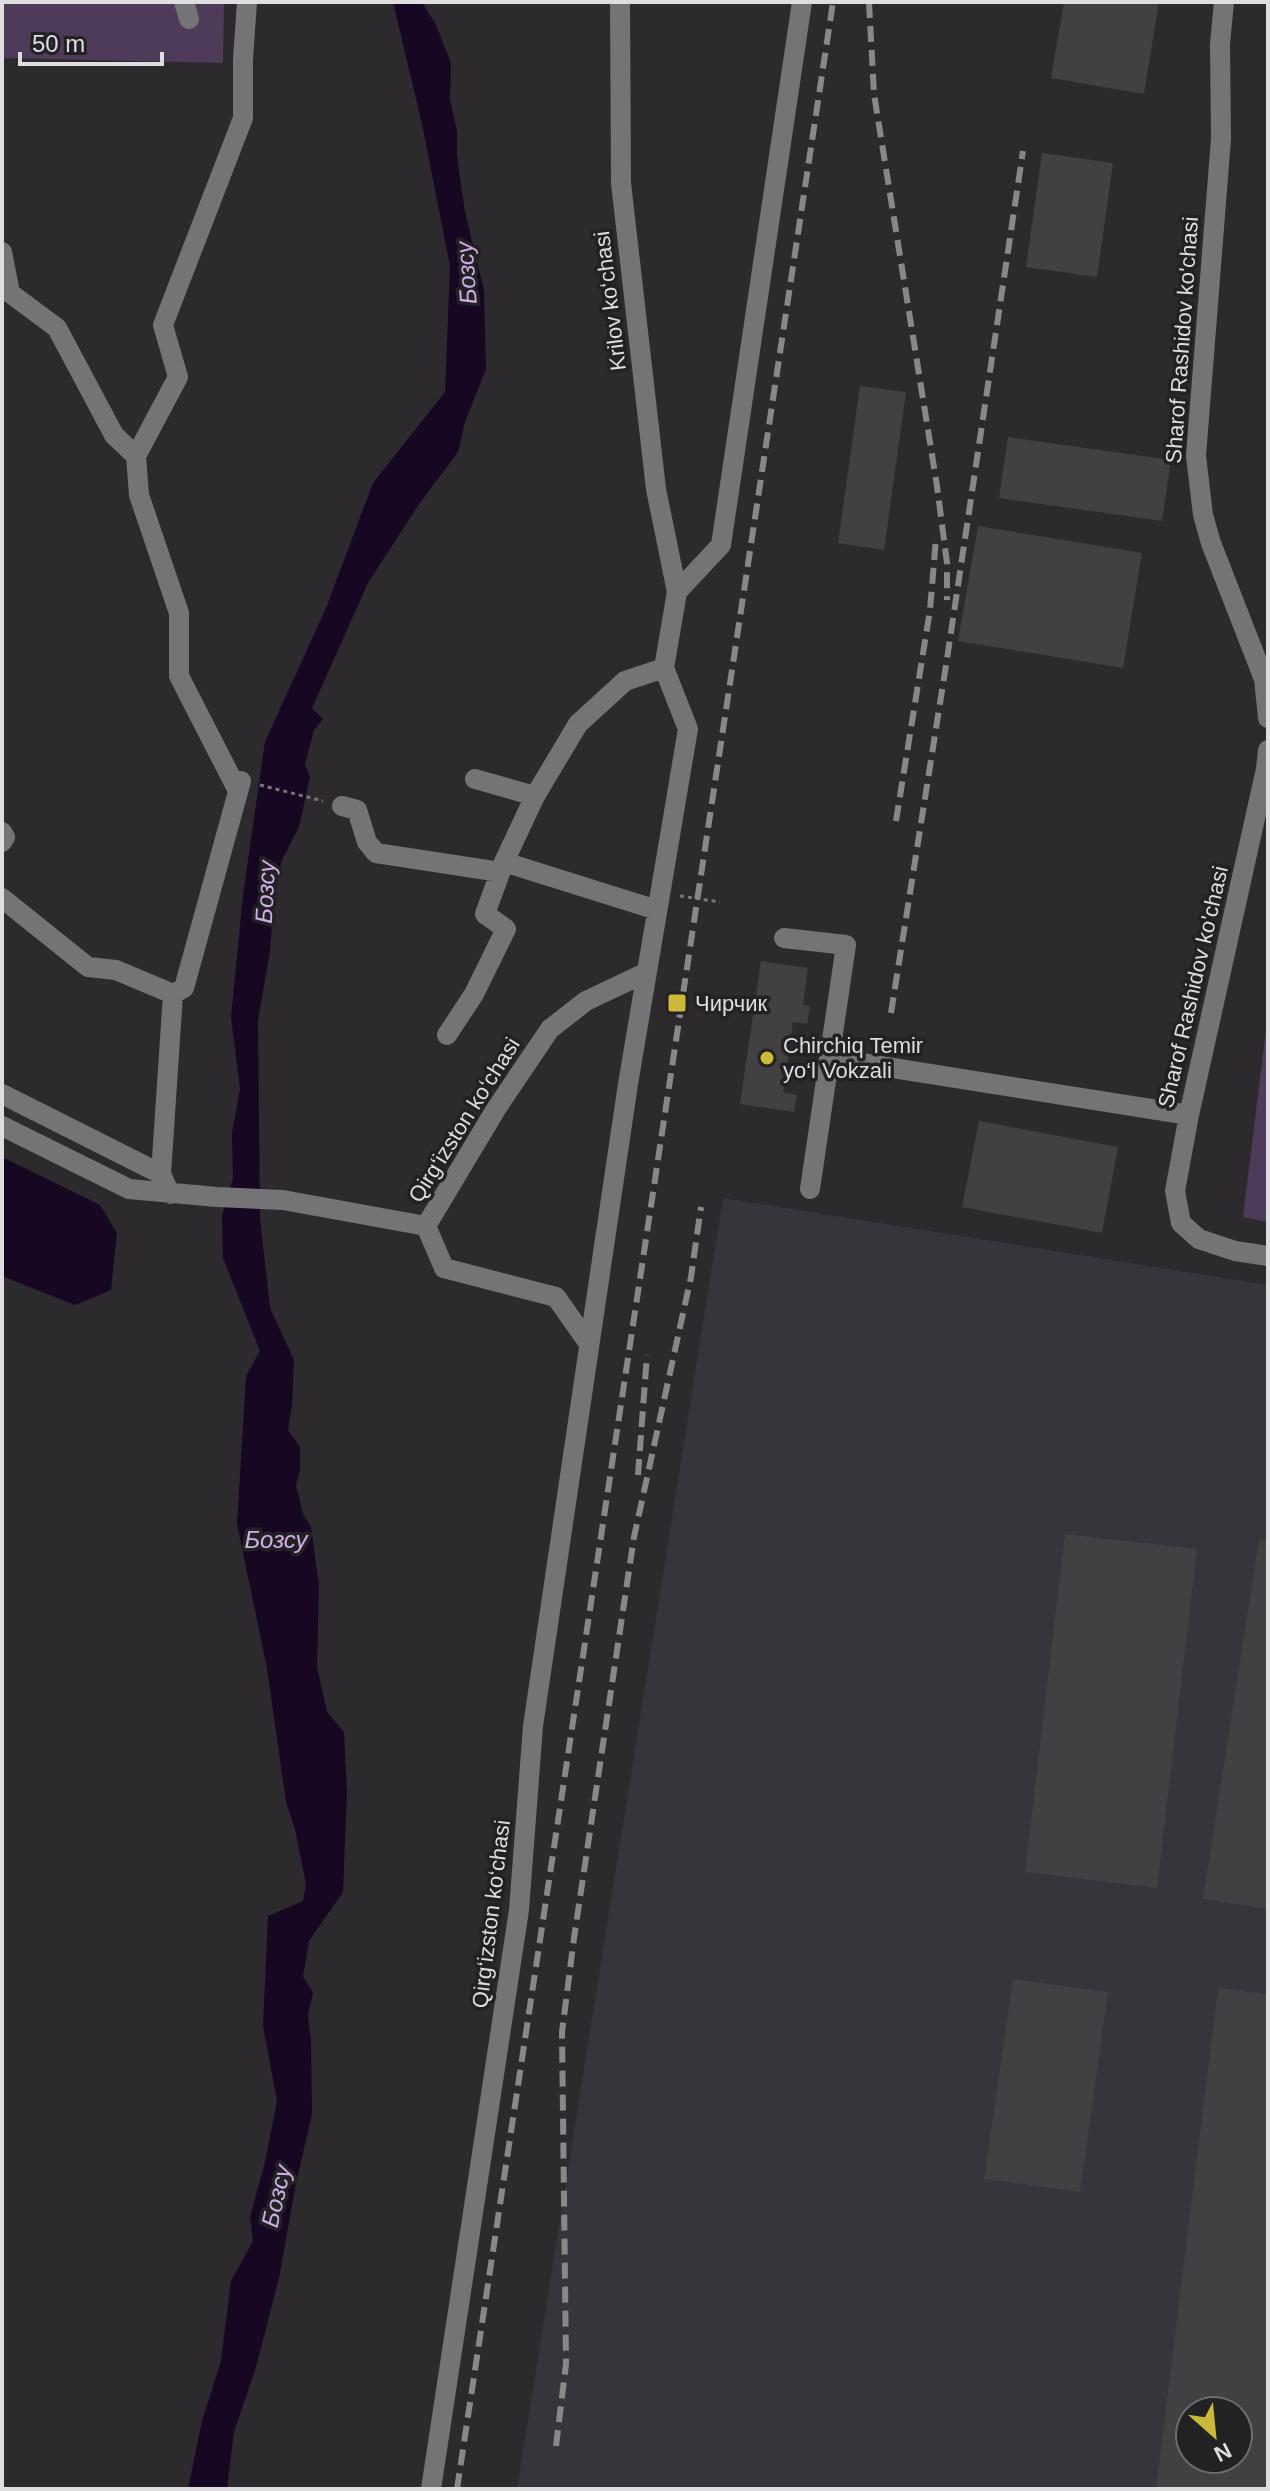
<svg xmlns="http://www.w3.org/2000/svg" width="1270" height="2491" font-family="Helvetica,sans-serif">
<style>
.built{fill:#38343b;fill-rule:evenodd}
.green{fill:#4d3b59}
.water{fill:#180722}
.building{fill:#424043;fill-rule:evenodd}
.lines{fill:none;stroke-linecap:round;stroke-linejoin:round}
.path{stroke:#777678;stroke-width:3;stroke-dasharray:4 4;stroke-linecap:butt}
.minor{stroke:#747375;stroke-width:20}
.rail{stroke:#888789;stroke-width:6;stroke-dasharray:16 8;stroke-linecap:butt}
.poi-dot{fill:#cbba39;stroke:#222123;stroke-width:3}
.labels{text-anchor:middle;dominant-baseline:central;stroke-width:7;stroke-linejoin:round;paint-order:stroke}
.street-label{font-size:22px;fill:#dedddf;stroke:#222123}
.poi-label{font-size:22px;fill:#dedddf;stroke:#222123;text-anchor:start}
.water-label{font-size:24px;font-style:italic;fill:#d0aee7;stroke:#222123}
</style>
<rect width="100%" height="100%" fill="#2c2a2d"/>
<path class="built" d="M723,1198L1268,1285V2489H517ZM1190,2411H1238V2459H1190Z"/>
<path class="green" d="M2,2H224L223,63L2,58Z
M1268,1013V1222L1243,1217Z"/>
<path class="water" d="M393,2H422L436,25L451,63L450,100L457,131V157L465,212L484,290L486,369L465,422L458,452L419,504L368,583L312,708L323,719L314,730L305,764L310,777L299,827L282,860L274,895L270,951L258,1020L260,1218L270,1308L294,1360L292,1406L288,1430L300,1447V1470L296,1485L303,1514L311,1527L319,1585L317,1667L327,1712L344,1732L347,1792L343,1892L309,1941L303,1976L313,1993L308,2015L311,2041L312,2114L296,2183L279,2278L256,2367L234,2432L227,2489H188L202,2421L221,2361L231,2281L253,2241L250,2217L265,2162L277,2101L263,2026L268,1916L303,1901L306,1884L295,1829L286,1802L267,1668L237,1524L246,1376L260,1351L223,1258L222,1216L233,1178L232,1133L240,1089L231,1017L243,895L265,742L326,608L373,483L445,392L450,266L422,124Z
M2,1157L100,1205L117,1233L111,1290L75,1305L2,1276Z"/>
<path class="building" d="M1064,2H1159L1144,94L1051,78Z
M1042,153L1113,163L1097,277L1026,267Z
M860,386L906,392L884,550L838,543Z
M1008,437L1171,460L1162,521L999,498Z
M978,526L1142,553L1123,668L958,641Z
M761,961L808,968L803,1005L810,1006L807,1024L793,1022L783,1092L797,1095L794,1112L740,1104Z
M979,1121L1118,1147L1102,1233L962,1207Z
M1065,1534L1197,1549L1157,1888L1025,1872Z
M1259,1540L1268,1541V1909L1203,1899Z
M1013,1979L1108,1992L1080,2192L984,2179Z
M1218,1988L1268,1994V2489H1156ZM1190,2411H1238V2459H1190Z"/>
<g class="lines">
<path class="path" d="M260,785L323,801
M680,896L720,902"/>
<path class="minor" d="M184,2L189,19
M1224,2L1220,44L1221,139L1196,456L1203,515L1211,543L1264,679L1268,718
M2,252L10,293L57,328L114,435L136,456
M677,592L721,545L802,2
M1268,750L1266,769L1189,1115L1175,1191L1181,1223L1199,1239L1235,1251L1268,1256
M475,779L535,796
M238,791L179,676V613L139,495L136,456L178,377L163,325L243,118V59L247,2
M342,806L357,810L367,842L376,853L500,872
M2,832L5,837L2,842
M504,862L657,910
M2,898L88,967L116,970L173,994
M784,938L846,945L810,1189
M447,1035L474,994L506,929L485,914L504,862L535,796L578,724L625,681L664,668
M830,1058L1189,1115
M2,1094L161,1174
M2,1126L129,1189L217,1197L283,1200L426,1226
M170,1194L161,1174L173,994L184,988L241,781
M426,1226L496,1109L550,1029L586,1001L645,973
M426,1226L444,1268L556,1297L589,1344
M431,2489L519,1910L533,1726L628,1084L688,729L664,668L677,592L656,489L621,183L620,2"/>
<path class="rail" d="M869,2L874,94L937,486L947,563V600
M896,821L930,610L936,538
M891,1013L947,659L1023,151
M638,1475L647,1355
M556,2446L566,2364L562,2032L574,1938L634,1537L691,1277L701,1207
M457,2489L833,2"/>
</g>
<g class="poi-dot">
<rect x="667" y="993" width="20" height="20" rx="4"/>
<circle cx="767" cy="1058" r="8"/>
</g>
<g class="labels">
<g class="street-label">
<text transform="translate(610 301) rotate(-97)">Krilov ko‘chasi</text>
<text transform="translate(1182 340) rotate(-86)">Sharof Rashidov ko'chasi</text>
<text transform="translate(1193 987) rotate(-77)">Sharof Rashidov ko'chasi</text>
<text transform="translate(464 1120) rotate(-58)">Qirg‘izston ko‘chasi</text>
<text transform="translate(491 1914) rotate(-83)">Qirg‘izston ko‘chasi</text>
</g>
<g class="poi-label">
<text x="695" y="1003">Чирчик</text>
<text x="783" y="1045">Chirchiq Temir<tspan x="783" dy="25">yo‘l Vokzali</tspan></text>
</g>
<g class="water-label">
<text transform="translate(466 273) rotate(-94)">Бозсу</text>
<text transform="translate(265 892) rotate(-87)">Бозсу</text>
<text x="276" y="1539">Бозсу</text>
<text transform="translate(276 2196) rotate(-77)">Бозсу</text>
</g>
</g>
<rect width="1270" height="2491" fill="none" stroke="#dedddf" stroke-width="8"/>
<g transform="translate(1214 2435) rotate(153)"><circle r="38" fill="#222123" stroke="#6d6c6e" stroke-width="2"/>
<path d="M0-6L14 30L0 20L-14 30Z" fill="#cbba39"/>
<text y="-12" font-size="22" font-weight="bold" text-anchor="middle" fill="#dedddf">N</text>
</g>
<path d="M20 52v12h142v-12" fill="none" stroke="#dedddf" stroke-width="4"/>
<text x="32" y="52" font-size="24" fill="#dedddf" stroke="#222123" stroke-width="6" paint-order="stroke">50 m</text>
</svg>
